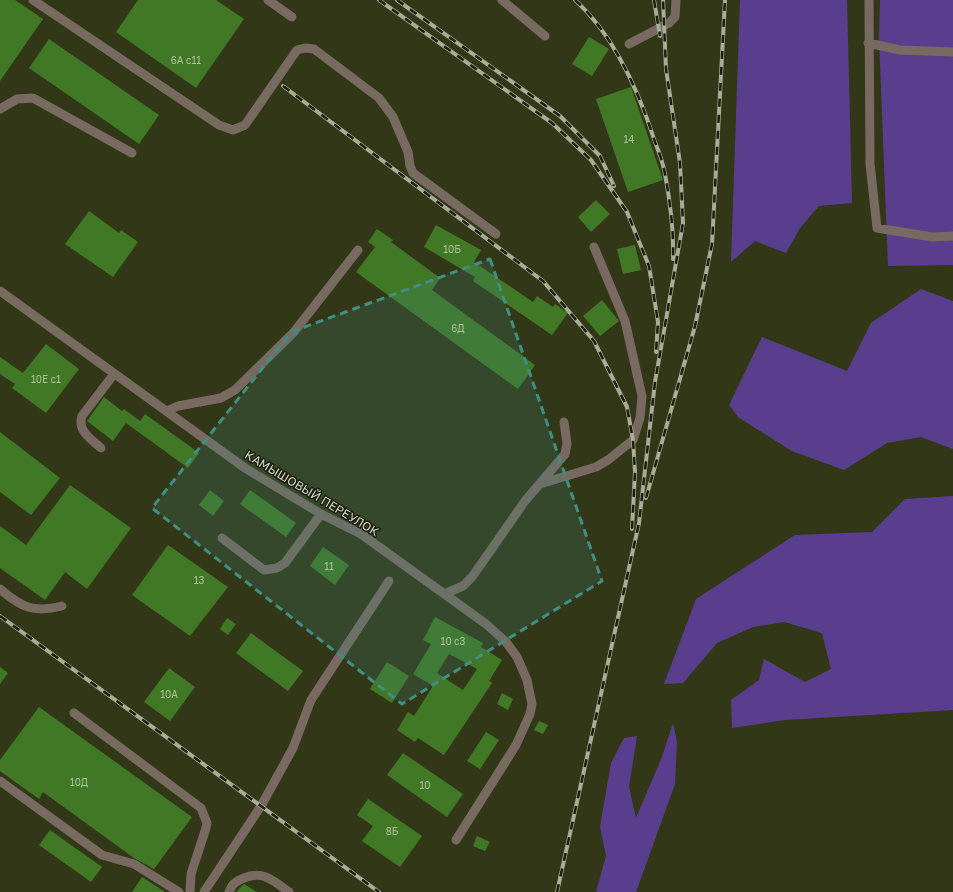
<svg xmlns="http://www.w3.org/2000/svg" width="953" height="892" font-family="'Golos Text',sans-serif">
<style>
.green{fill:#5a3e8e}
.building{fill:#407826;fill-rule:evenodd}
.lines{fill:none;stroke-linecap:round;stroke-linejoin:round}
.minor{stroke:#786a60;stroke-width:9}
.rail-casing{stroke:#a9ad97;stroke-width:4}
.rail{stroke:#1b1e0f;stroke-width:2.5;stroke-dasharray:8;stroke-linecap:butt}
.marked{fill:#408e84;fill-opacity:0.2;stroke:#408e84;stroke-width:3;stroke-dasharray:8 5;stroke-linejoin:round}
.labels{text-anchor:middle;dominant-baseline:central;stroke-width:3;stroke-linejoin:round;paint-order:stroke}
.number-label{font-size:10px;fill:#afc09d}
.street-label{font-size:12px;fill:#d4d8c5;stroke:#1b1e0f}
</style>
<rect width="100%" height="100%" fill="#323817"/>
<path class="green" d="M740,0H847L852,203L819,206L800,228L786,253L755,241L731,262Z
M880,0H953V265L888,266L879,38Z
M921,289L953,301V449L921,437L887,443L844,470L792,451L739,418L729,405L762,337L847,371L871,323Z
M953,496V710L785,720L732,728L731,700L759,680L764,659L805,682L831,669L822,633L784,622L753,627L717,643L683,683L664,684L696,599L795,535L872,532L905,499Z
M673,723L677,742L675,784L636,892H596L606,856L600,827L611,763L624,738L637,736L629,787L636,818L662,757Z"/>
<path class="building" d="M0,0H15L43,19L0,81Z
M138,0H216L244,19L196,88L116,32Z
M589,37L609,49L592,76L572,64Z
M49,39L159,115L139,144L29,68Z
M631,87L663,180L628,192L596,99Z
M596,200L610,214L591,232L578,217Z
M89,211L119,233L121,230L138,242L113,277L65,244Z
M436,225L481,250L474,262L533,302L537,296L553,307L555,304L568,313L552,335L473,281L475,277L424,247Z
M377,229L393,240L391,242L440,278L432,290L535,365L518,389L356,272L375,247L368,242Z
M635,245L641,270L623,274L617,249Z
M602,300L619,321L600,336L583,316Z
M46,344L79,369L46,413L12,388L15,384L0,374V357L23,373Z
M104,397L122,411L124,409L140,421L145,414L199,453L188,468L126,423L113,441L87,421Z
M0,432L60,478L31,515L0,492Z
M70,485L131,528L87,589L65,572L45,600L0,568V526L26,545Z
M210,490L224,501L213,516L199,505Z
M250,490L296,523L286,537L240,504Z
M168,545L228,587L190,636L132,595Z
M323,547L349,565L335,585L310,566Z
M435,617L483,643L481,647L502,660L489,681L492,683L444,755L418,738L415,742L397,730L408,712L414,716L433,686L413,674L431,644L423,640ZM449,654L477,669L463,690L437,673Z
M227,618L236,624L228,635L220,629Z
M251,633L303,671L288,691L236,653Z
M387,662L409,676L392,703L370,689Z
M0,667L8,673L0,684Z
M169,668L195,687L170,721L144,702Z
M502,693L513,699L508,710L497,704Z
M39,707L192,817L154,869L134,858L43,792L39,799L0,771V760Z
M539,721L548,725L543,734L534,730Z
M486,732L499,740L480,769L467,761Z
M403,753L463,794L447,817L387,775Z
M368,799L422,836L400,867L362,841L373,826L357,815Z
M50,830L102,867L91,882L39,845Z
M477,836L490,842L485,851L473,846Z
M142,877L165,892H132Z
M244,884L257,892H236Z"/>
<g class="lines">
<path class="minor" d="M33,0L219,125L233,130L245,125L297,50L305,48L314,49L379,98L393,117L408,152L410,166L413,173L496,234
M268,0L292,17
M502,0L545,36
M869,0L870,164L877,228L932,237L953,236
M868,43L900,50L953,52
M629,44L669,23L675,17L676,0
M0,109L17,99L33,98L132,153
M0,291L245,468L321,514L361,534L486,624L506,642L517,657L527,680L532,704L530,714L516,745L456,840
M167,411L178,406L221,398L235,390L294,332L358,250
M101,448C91,439 77,431 82,416L114,374
M540,484L596,467L608,460L633,440L640,418L642,396L625,321L594,247
M222,538L264,570L277,568L285,563L321,514
M0,589C22,608 34,613 62,606
M444,594L463,586L472,577L525,501L565,454L567,444L564,422
M74,713L201,808L207,823L206,828L191,874L190,892
M0,781L102,855L134,864L179,892
M204,892L261,806L293,748L311,700L389,581
M229,892C232,884 236,881 244,878C263,870 274,881 289,892"/>
<g class="rail-casing">
<path id="rail" d="M379,0L552,123L591,160L627,212L649,266L658,322L656,352
M397,0L560,116L600,156L614,186
M575,0C614,35 639,92 655,142C659,152 663,163 665,174C670,201 674,231 673,259
M654,0L660,36
M283,86L543,281L594,341L627,407L633,440L635,472L632,529
M646,498L695,326L712,244L725,0
M0,616L379,892
M557,892L639,523L655,382L683,223L680,163L666,69L663,0"/>
</g>
<use href="#rail" class="rail"/>
</g>
<path class="marked" d="M490,259L602,581L402,704L152,508L291,332Z"/>
<g class="labels">
<g class="number-label">
<text x="186" y="60">6А с11</text>
<text x="629" y="139">14</text>
<text x="452" y="249">10Б</text>
<text x="458" y="328">6Д</text>
<text x="46" y="379">10Е с1</text>
<text x="329" y="566">11</text>
<text x="199" y="580">13</text>
<text x="453" y="641">10 с3</text>
<text x="169" y="694">10А</text>
<text x="79" y="782">10Д</text>
<text x="425" y="785">10</text>
<text x="392" y="831">8Б</text>
</g>
<g class="street-label">
<text transform="translate(312 493) rotate(31)">КАМЫШОВЫЙ ПЕРЕУЛОК</text>
</g>
</g>
</svg>
